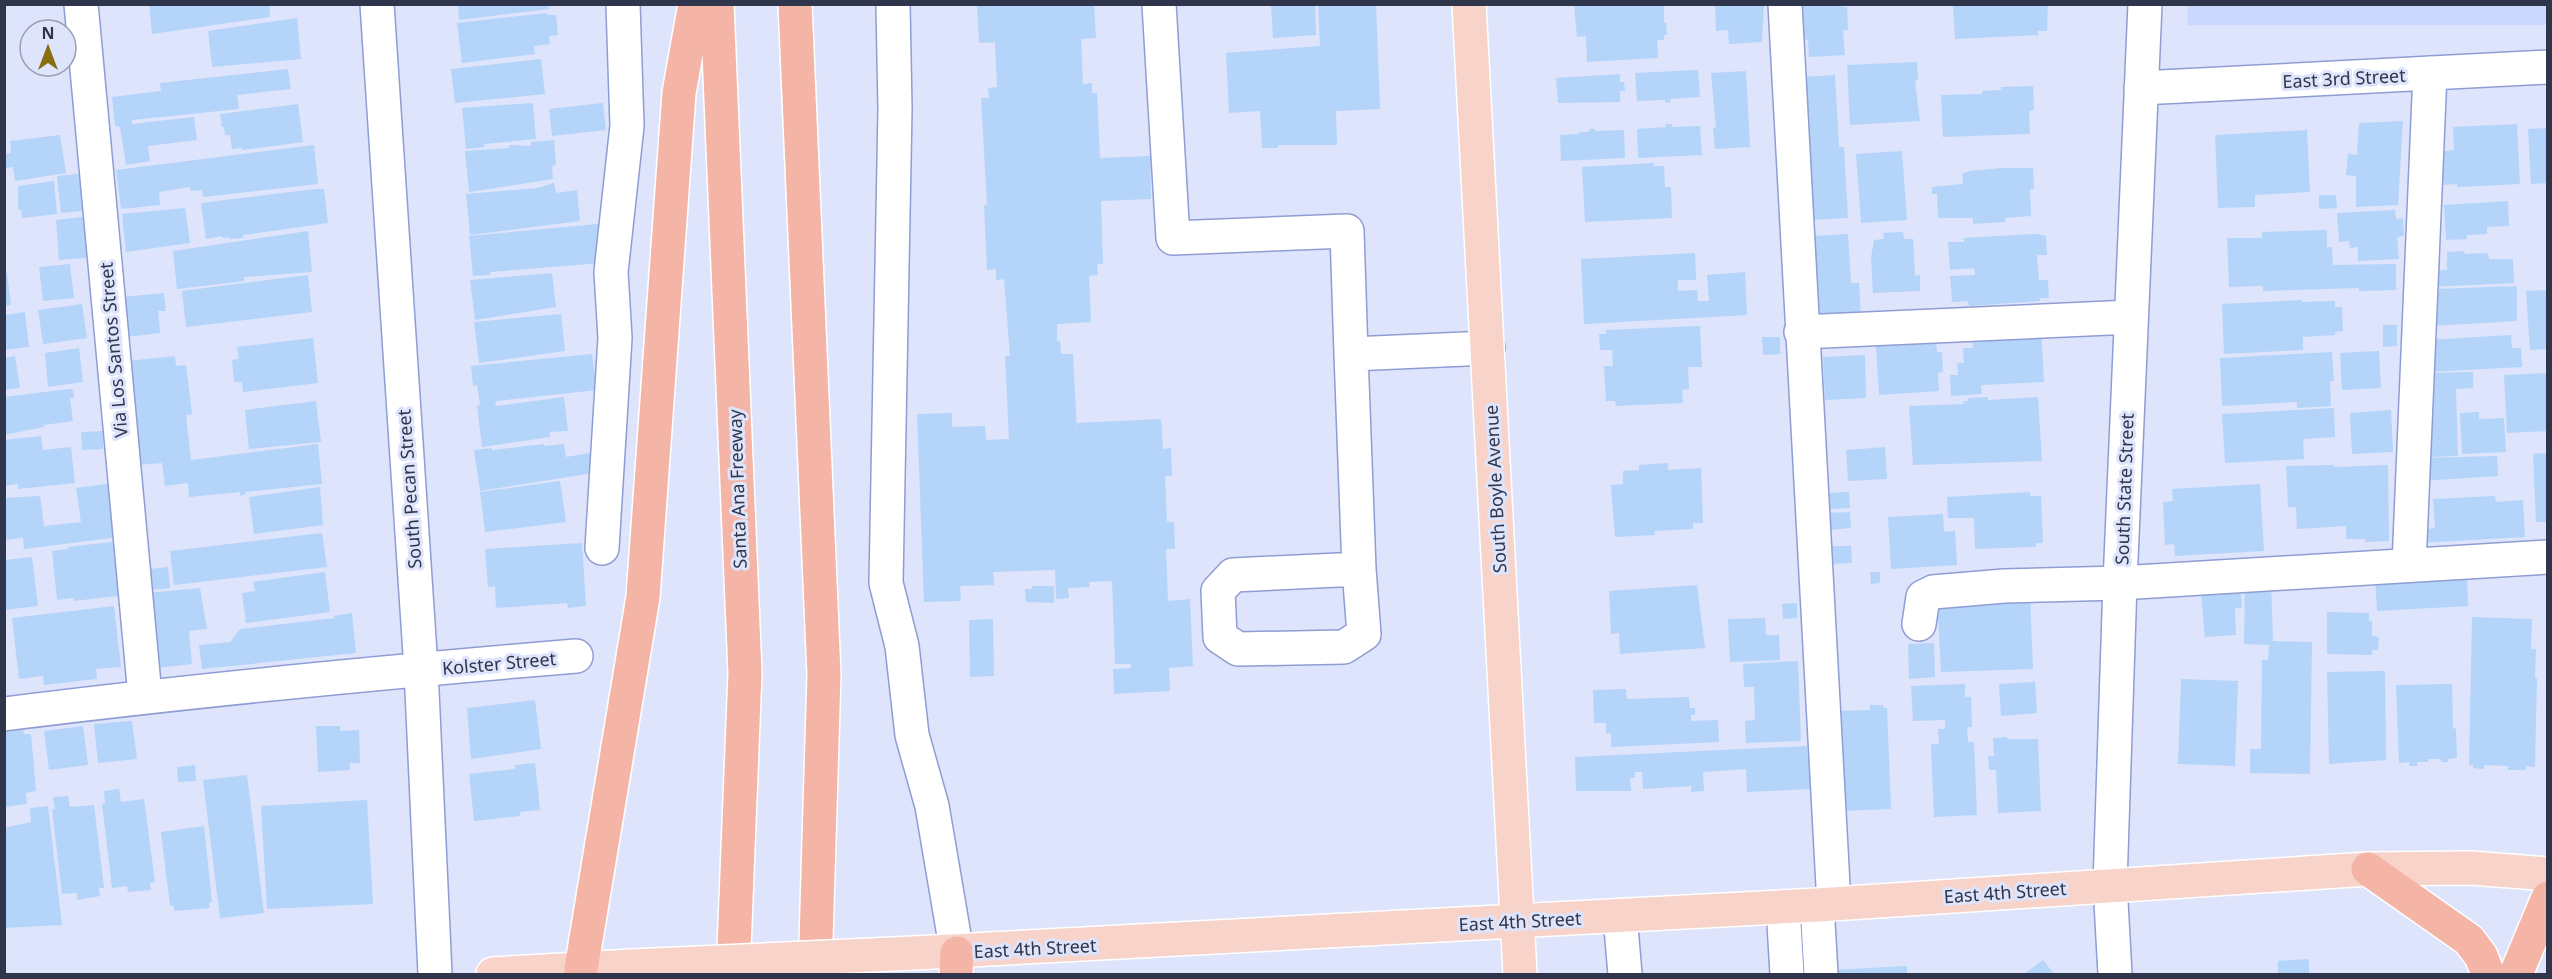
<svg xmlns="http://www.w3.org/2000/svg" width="2552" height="979" font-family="'Noto Sans',sans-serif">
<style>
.built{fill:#cdd8fe}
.building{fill:#b4d4fa}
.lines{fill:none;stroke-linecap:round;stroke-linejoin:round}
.minor-casing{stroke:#8f9dd3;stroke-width:36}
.major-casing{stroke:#fff;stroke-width:36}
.highway-casing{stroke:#fff;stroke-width:36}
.minor{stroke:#fff;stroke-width:33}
.major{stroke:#f8d3ca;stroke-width:33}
.highway{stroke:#f4b5a7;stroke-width:33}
.major-bridge-casing{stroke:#fff;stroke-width:36;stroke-linecap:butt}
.major-bridge{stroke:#f8d3ca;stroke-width:33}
.labels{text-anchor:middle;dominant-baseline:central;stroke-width:6;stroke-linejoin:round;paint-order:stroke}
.street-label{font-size:18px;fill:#2f354b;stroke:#dee4fb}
</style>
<rect width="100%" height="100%" fill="#dee4fb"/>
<path class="built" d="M2188,5H2547V25H2187Z"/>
<path class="building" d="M149,4H269L270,17L152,34Z
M458,4H548L549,9L459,20Z
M977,4H1094L1096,38L1081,39L1083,84L1092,83V93H1097L1100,158L1150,156L1151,199L1101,201L1103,264H1097L1098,275L1089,276L1091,322L1057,324V341H1060L1061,354H1073L1077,432V423L1161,419L1163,449L1171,448L1172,476H1165L1167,522H1174L1175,549H1166L1168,601L1190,599L1193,666L1169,668L1170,691L1114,694L1113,669L1131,668V664H1115L1112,581L1089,582L1090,587L1068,588L1069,598L1056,599L1055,570L993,572L994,585L960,586L961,601L924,602L917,414L952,413V427L985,426L986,440L1009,439L1005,356H1010L1004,279L996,280V269L987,270L984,205H987L981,98H989L988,88L997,87L995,42L979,43Z
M1271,4H1315L1316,35L1273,38Z
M1318,4H1376L1380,109L1336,111L1337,145H1278V148H1262L1260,111L1229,113L1226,53L1320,46Z
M1574,4H1664V23H1666L1667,35H1664V40H1657L1658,58L1587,62L1586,36L1577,37Z
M1715,4H1764L1762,42L1729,44L1728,30L1716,31Z
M1799,4H1841V7H1847L1848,30H1843L1845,55L1809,57L1808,40H1801Z
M1953,4H2048L2047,31H2038V35L1955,39Z
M547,13V15H556L558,35L549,36L550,44L534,46L535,54L462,63L457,23Z
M297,18L301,59L212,67L208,31Z
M541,59L545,94L455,103L451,69Z
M1917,62L1918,80L1915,81L1920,121L1850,125L1847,65Z
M288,69L291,89L237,95L239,109L132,120V124L194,117L197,140L148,146L150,161L126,165L120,127L115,126L112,97L161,91L160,83Z
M1698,70L1700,97L1670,99L1671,102L1665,103V100L1637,101L1635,73Z
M1746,71L1750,147L1715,149L1713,128H1716L1711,73Z
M1620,74V82H1624L1625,91H1620V102L1558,103L1556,78Z
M1835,75L1839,147H1844L1848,218L1812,220L1801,77Z
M2033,86L2034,110L2029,111L2030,134L1943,137L1941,95L1982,94V91L2001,90V87Z
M533,103L536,139L484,144L485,147L466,149L462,108Z
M603,103L606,130L552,136L549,109Z
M298,104L303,142L242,150L241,148L232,149L230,135H225L224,127H222L220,114Z
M2403,121L2398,205L2356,207V176L2346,175L2348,154L2357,155L2359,123Z
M1665,124H1672V127L1700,126L1702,155L1638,158L1637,129L1666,127Z
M2517,124L2520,184L2457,187V184L2439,185L2437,152L2454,150L2453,127Z
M2547,128V183L2531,184L2528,129Z
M1589,129H1595V131L1624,130L1625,158L1561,161L1560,135L1579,134V132H1589Z
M2307,130L2310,192L2255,195V207L2218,208L2215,135Z
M60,135L66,173L15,181L13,167L6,168L5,160V154L11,153L10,141Z
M554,140L556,165L552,166L553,179L469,192L465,151L509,148V145L531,146V142Z
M314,145L318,184L203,197L202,190L191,191L190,187L159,192L160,205L121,209L116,170Z
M1902,151L1907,220L1861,223L1856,154Z
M1654,163V166H1664L1665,187H1671L1672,218L1585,222L1582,167Z
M2001,168H2033L2034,189H2030L2031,216L2005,218V222L1973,224V218H1938L1937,194H1932V187L1963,184L1962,174L1970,171Z
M88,173L92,210L61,213L57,176Z
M54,181L57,214L22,218L21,210H18V186Z
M554,183L556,193L577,190L580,221L470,235L466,194L537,188Z
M314,189H324L328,223L243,235V238L230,239V237L222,238V236L206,239L201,203Z
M2319,195H2336L2337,208L2319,209Z
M2508,201L2509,226L2487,227V234L2467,235V239L2446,240L2444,205Z
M185,208L190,243L126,252L122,214Z
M2395,210L2396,219L2403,218L2404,236L2397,237L2399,259L2358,261V247L2350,248L2349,241L2339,242L2337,213Z
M90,216L94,257L59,260L56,220Z
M598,224L601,263L490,272V275L473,276L469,236Z
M2327,230V247H2332L2333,265L2396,264V290L2359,291V288L2263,291V286L2229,287L2227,238H2262V232Z
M308,231L312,272L244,277V281L177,289L173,251Z
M1903,232L1904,239H1913L1915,276L1920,275V291L1873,293L1871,258L1874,240L1884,239L1883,233Z
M1848,234L1851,283H1859L1861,316L1818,319L1814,236Z
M2036,234L2046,236L2047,255H2037L2039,280H2048L2049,298H2040V301L1969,306L1968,301L1952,302L1950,276L1975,275L1974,268L1950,270L1948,242H1964V238Z
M2464,251L2465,254L2488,253L2489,259H2513L2514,283L2430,287L2429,271L2447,270V252Z
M1695,253L1696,280H1678V291L1697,290L1698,301H1709L1707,275L1745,272L1747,315L1584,324L1581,259Z
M70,264L74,298L43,301L39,267Z
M4,272H7L11,305L4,306Z
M552,273L556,307L475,320L470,280Z
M308,275L312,312L186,327L182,291Z
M2517,286V321L2430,326L2436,289Z
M2547,290V349L2530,350L2526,291Z
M164,293L166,311H158L160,333L126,337L122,297Z
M2302,300V302L2335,301V307H2342L2343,331L2335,332V335L2303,337V350L2224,354L2222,304Z
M82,304L87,338L43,344L38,310Z
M25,312L29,347L4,350V315Z
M561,314L565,351L479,363L474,322Z
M2041,324L2044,382L1981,385L1982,394L1951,396L1950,375H1958L1957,363H1964L1963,348H1973L1972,328Z
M2383,325H2397V346L2383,347Z
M1700,326L1702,367H1688L1689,389L1682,390L1683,403L1616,406L1615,401H1606L1604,366H1613L1612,350H1600L1599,334H1606V330Z
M2511,335L2512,348H2521L2522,367L2428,372L2426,340Z
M1762,337H1780V354L1763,355Z
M313,338L318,383L243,392L242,382H234L232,360L239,359L237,347Z
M1936,343L1937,352H1942L1943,372L1938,373L1939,391L1879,395L1876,346Z
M79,348L83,382L48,387L45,353Z
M2379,351L2381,388L2342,390L2340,353Z
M2332,352L2334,381H2330L2331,406L2297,408V402L2222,406L2220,358Z
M592,354L597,390L497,401L495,404L496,406L564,397L568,431L550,432V437L482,447L477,406L480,405L477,385L473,386L471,366Z
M1865,355L1866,398L1825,400L1823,357Z
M15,356L20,388L4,390V358Z
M175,356L176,366L186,365L192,414L186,415L191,460L318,444L322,484L245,492L246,494L240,496V492L189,497L188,483L165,486L162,463L138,465L127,361Z
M2473,372V388L2456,389L2458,456L2424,457L2425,373Z
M2547,373V431L2507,433L2504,375Z
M69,389L73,390L74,398H70L73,421L44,425V427L4,435V397Z
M1988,397V400L2038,397L2042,461L1913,465L1909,406L1964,404L1963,401H1968V398Z
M316,401L321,442L249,449L245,410Z
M2334,408L2335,437L2303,439L2304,459L2225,463L2222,414Z
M2391,410L2393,452L2352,454L2350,413Z
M2479,412V419L2504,418L2506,452L2462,454L2460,413Z
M103,431V449L82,450L81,432Z
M41,436L43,450L71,447L75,483L18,489V484L4,486V440Z
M544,444V446L564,444L566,457L590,453L593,473L480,491L474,450L492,448V450Z
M1885,447L1887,479L1848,481L1846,450Z
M2547,453V522H2536L2533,454Z
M2497,456L2498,476L2421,481L2420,458Z
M1668,463V470L1701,468L1703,523H1693V529L1655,531V535L1615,537L1611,485L1623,484V471L1639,470V465Z
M2334,465V467L2388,465L2389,541L2365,542V539H2346V526L2297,529L2296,507H2288L2286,466Z
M560,481L566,522L485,532L480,492Z
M113,483L120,537L24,549L23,538L4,540V498L40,496L44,526L81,522L76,488Z
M2260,484L2264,551L2175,556L2174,544L2165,545L2163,502L2173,501L2172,489Z
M320,487L323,525L254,534L249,497Z
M1849,492L1850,508L1829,509L1828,493Z
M2030,492V496H2041L2043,543H2036V547L1975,549L1974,518H1948L1947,497Z
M2495,496L2496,502L2523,500L2525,537L2419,543L2418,530L2435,528L2433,499Z
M1850,512L1851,528L1830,530L1829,513Z
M1943,514L1944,532L1955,531L1957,565L1891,569L1888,517Z
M322,533L327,567L174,585L170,551Z
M120,541L126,595L74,601L73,598L57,600L52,551L68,549L67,547Z
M582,543L586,606L568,608L567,603L496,608L495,586L488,587L485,549Z
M1831,546H1851L1852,563L1831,564Z
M32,557L38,606L4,610V560Z
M168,567L170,588L151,590L149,569Z
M325,572L330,612L246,623L242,593L255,591L253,582Z
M1870,572H1880V583L1871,584Z
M2467,572L2468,606L2377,611L2375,576Z
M2245,580L2271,581L2273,641L2312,642L2310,774L2250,773V749H2261L2262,660H2268L2269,645L2244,644Z
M1697,585L1705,648L1620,654L1619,633L1611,634L1609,591Z
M1032,586H1054V603L1026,602L1025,589H1032Z
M200,588L207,629L189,631L192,664L157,668L148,593Z
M2241,593L2242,608H2235L2236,635L2205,637L2201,594Z
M2030,594L2033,669L1941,672L1937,598Z
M1797,603V618L1783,619L1782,604Z
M114,606L121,667L96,669L97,679L44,685L43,676L19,679L12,618Z
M2327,612L2369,613V621H2372V636L2379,637L2378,650H2372V655L2327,654Z
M352,613L356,653L202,669L199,645L230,642L240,629L335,618L334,616Z
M2472,617L2532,619L2531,649H2536L2535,678H2537L2535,767L2526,766V770H2508V766L2484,765V769L2473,768V765H2469Z
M1765,618L1766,635H1779L1780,660L1730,662L1728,619Z
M993,619L994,676L970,677L969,620Z
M1934,643L1935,677L1909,679L1908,644Z
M1798,661L1801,741L1746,743L1745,721L1755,720L1754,687H1744L1743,664Z
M2385,671L2386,760L2329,764L2327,672Z
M2181,679L2238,681L2235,766L2178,764Z
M2035,682L2037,713L2001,716L1999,684Z
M1965,684V697H1971L1972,727H1967L1968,742H1974L1977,815L1934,817L1931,744H1939L1938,729H1945V720L1913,721L1911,686Z
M2452,684L2453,729L2456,728L2457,758L2448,759V762H2441V759H2428V762H2417V766H2409V762L2399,763L2396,685Z
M1626,689L1627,699L1689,697L1690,708H1695V715H1691V721L1718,720L1719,742L1611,747V733L1606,734V723H1594L1593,690Z
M535,700L541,749L471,759L467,708Z
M1870,705H1883L1884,708H1887L1891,809L1841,811L1837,711L1870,710Z
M22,721L24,734H31L36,791L26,793L27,804L4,807V723Z
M132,721L137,759L98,763L94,724Z
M83,726L88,765L49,770L44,731Z
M316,726H340V731L359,730L360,763H350V770L318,772Z
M2007,737V739H2038L2041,811L1998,813L1996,770H1989L1988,756H1994L1993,738Z
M1807,746L1810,789L1747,792L1746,769L1703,772L1704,791L1691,792V786L1643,789L1642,772H1635V778H1630L1631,791H1576L1575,757Z
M535,763L540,810L520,812V816L474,821L469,774L515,769V765Z
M195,765L196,781L178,782L177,767Z
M247,775L264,913L220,918L203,780Z
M119,789L121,802L144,799L155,882L150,883L151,890L128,892L127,886L112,888L102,804L105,803L104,791Z
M68,796L70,807L94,805L104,888H99L100,896L77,900V893L62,894L52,809H55L53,797Z
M367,800L373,904L267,909L261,806Z
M48,806L62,925L4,928V828L31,822L30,808Z
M204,826L212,902L209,903L210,908L174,911V906H170L161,832Z
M2309,959V974H2278V961Z
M2043,960L2054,974H2024Z
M1907,966V974H1831V970Z"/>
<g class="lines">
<g class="minor-casing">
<path id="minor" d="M81,4L145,696
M377,4L421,669L435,974
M893,4L895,109L886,583L902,646L912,735L932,806L957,953
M1159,4L1173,238L1347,231L1351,354L1488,348
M1785,4L1834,904
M2141,88L2548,67
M1801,332L2131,317
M1351,354L1359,569L1364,634L1344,647L1238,649L1220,637L1218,591L1233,575L1359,569
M602,548L615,338L611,272L627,126L623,4
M2409,565L2430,73
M1919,624L1923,597L1933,592L2004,586L2120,583L2548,557
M4,714C195,690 385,672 576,656
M1817,905L1821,974
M1783,907L1787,974
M1620,916L1625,974
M2115,974L2110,884L2120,583L2145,4"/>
</g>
<g class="major-casing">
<path id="major" d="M1469,4L1520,974
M914,953L1817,905L2368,869L2471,868L2548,874
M493,974L632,966"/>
</g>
<g class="highway-casing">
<path id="highway" d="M717,4L745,673L733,974
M795,4L824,674L815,974
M2368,869L2469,940L2481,956L2488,974
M581,969L643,597L679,93L695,4
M956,974L957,953
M2516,974L2548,898"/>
</g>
<use href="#minor" class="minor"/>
<use href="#major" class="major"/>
<use href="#highway" class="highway"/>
<g class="major-bridge-casing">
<path id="major-bridge" d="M632,966L914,953"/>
</g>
<use href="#major-bridge" class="major-bridge"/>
</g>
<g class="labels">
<g class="street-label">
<text transform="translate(2344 78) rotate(-3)">East 3rd Street</text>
<text transform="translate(113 350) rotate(-95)">Via Los Santos Street</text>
<text transform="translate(409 489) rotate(-94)">South Pecan Street</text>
<text transform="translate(737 489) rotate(-92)">Santa Ana Freeway</text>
<text transform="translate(1495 489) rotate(-93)">South Boyle Avenue</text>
<text transform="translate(2124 489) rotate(-88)">South State Street</text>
<text transform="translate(499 663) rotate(-5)">Kolster Street</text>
<text transform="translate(2005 892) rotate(-4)">East 4th Street</text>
<text transform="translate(1520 921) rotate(-3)">East 4th Street</text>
<text transform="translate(1035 948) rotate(-3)">East 4th Street</text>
</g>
</g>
<rect width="2552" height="979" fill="none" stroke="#2f354b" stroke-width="12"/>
<g transform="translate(48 48)"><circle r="28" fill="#dee4fb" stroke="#989eb5" stroke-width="1.5"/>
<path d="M0-4.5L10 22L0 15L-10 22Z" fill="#886f10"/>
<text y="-9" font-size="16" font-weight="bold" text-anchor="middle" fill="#2f354b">N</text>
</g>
</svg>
